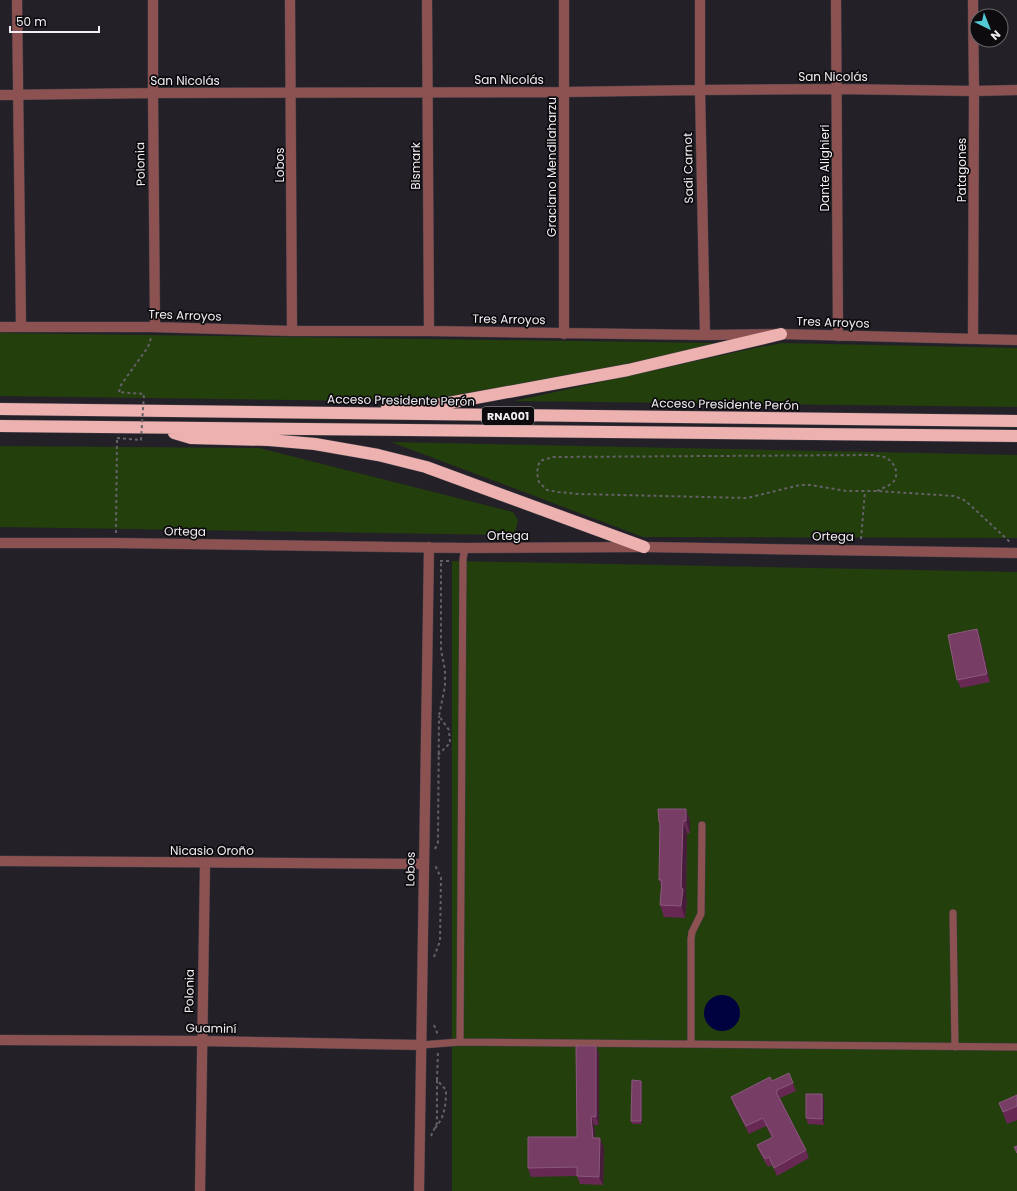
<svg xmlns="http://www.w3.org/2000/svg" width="1017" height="1191" font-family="Poppins,sans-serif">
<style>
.green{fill:#233f0c}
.water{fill:#000240}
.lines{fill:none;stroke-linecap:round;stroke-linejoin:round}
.lane-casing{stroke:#413d45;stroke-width:8}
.street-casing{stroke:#413d45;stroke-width:11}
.highway-casing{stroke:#413d45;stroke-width:13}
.path{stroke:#656168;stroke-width:2;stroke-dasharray:3 3;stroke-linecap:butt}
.lane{stroke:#8c5252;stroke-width:7}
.street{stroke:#8c5252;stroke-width:10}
.highway{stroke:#edb1b0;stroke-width:12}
.path-bridge{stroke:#656168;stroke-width:2;stroke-dasharray:3 3;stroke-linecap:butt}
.wall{fill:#682854}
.shaded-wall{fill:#471c3b}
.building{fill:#773d65;stroke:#8a597c}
.labels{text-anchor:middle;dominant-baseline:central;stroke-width:3.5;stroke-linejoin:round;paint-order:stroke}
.shield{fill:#0d0b0e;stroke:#adabaf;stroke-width:1}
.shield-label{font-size:11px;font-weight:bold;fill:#f2eff4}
.street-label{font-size:12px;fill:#f2eff4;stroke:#0d0b0e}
</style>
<rect width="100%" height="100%" fill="#242028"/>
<path class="green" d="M0,333L715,343L680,356L543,383L431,399L368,401L0,396Z
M782,343L1017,348V407L514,401L755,348Z
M391,442L1017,455V538L643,537Z
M0,446L259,448L513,512L518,520L515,532L507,535L0,527Z
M452,561L1017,572V1191H452Z"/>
<path class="water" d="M704 1013a18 18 0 1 1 36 0a18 18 0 1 1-36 0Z"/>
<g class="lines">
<g class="lane-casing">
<path id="lane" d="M953,913L955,1047
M460,1042L463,559L465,548
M691,1044V939L692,932L701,914L702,825
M421,1045L460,1042L1017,1047"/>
</g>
<g class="street-casing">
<path id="street" d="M17,0L21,327
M153,0V93L155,327
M290,0L292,331
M427,0L429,331
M564,0V334
M700,0V90L705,335
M836,0L838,336
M0,95L153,93L564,92L700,90L837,89L974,91L1017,90
M0,327H151L292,331H429L705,335L781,334L1017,340
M973,339L974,91L973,0
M0,543H116L465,548L644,547L1017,553
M0,861L423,864
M0,1040L201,1041L421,1045
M200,1191L205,863
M419,1191L429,547"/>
</g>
<g class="highway-casing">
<path id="highway" d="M387,406H423L443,404L628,370L781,334
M0,409L1017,421
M0,426L1017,436
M174,433L191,438L269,440L315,444L378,455L426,467L644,547"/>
</g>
<path class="path" d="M119,392L121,385L148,347L151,338
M877,491C882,488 890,486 894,481C900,472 893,460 884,457C881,456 877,456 874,455L553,457L540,461L538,466L537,473L539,482L547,490L558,492L579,494L747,498L800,485H811L847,491H877L954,496L964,500L970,505L1010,542
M116,533L117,439
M861,539L865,491
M440,561H449
M438,755L450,743L449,730L439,716L445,686V670L441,650V561
M435,849L438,842L439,716
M434,957L440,941L441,878L435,865
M434,1025L438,1035
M435,1128C445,1117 446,1104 446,1090L437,1080L438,1052
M431,1136L437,1123V1080"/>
<use href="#lane" class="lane"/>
<use href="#street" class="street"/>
<use href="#highway" class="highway"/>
<path class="path-bridge" d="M117,438L141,440L144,394L119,392"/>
</g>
<path class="wall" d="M977,629L980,638L990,682L961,688L957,680Z
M686,809L690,821V833H687L686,897L687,900L685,918L664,917L660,905L661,886L659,880L660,826L659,822Z
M596,1046L599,1055V1125H594L595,1138L604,1147L603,1185L580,1184L577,1176L531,1177L528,1168L577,1137Z
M641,1081L642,1084V1124H632L631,1121Z
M772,1081L793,1083L796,1091L780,1098L806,1150L809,1158L777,1176L772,1165L768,1167L760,1153L757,1145L772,1138L766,1126L749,1134L734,1105L731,1097Z
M822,1094L824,1100V1125L808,1124L806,1118Z
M1017,1095V1120L1007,1124L999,1103Z"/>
<path class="shaded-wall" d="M977,629L980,638L990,682L987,674Z
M686,809L690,821V833L686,821Z
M683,821L687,833L686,897L687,900L685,918L681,906Z
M596,1046L599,1055V1125L596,1117Z
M641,1081L642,1084V1124L641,1121Z
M822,1094L824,1100V1125L822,1119Z
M591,1116L594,1125L596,1146L593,1138Z
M600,1138L604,1147L603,1185L599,1177Z"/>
<path class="building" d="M977,629L987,674L957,680L948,635Z
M658,809H686V821H683L681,888L683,889L681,906L660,905L662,880H659L660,822H659Z
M576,1046H596V1117L591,1116L593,1138H600L599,1177L577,1176V1167L528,1168V1137H577Z
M789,1073L793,1083L777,1090V1092H776L806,1150L774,1168L769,1157L765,1159L757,1145L773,1137L763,1118L746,1126L731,1097L770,1077L772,1081Z
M632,1080L641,1081V1121H631Z
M806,1094H822V1119L806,1118Z
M1017,1095V1106L1003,1112L999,1103Z
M1017,1146V1153L1014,1147Z"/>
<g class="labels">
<rect class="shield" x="482" y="407" width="52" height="18" rx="3"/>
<g class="shield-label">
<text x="508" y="416">RNA001</text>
</g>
<g class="street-label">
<text x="833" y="76">San Nicolás</text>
<text x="509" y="79">San Nicolás</text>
<text x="185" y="80">San Nicolás</text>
<text transform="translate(140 164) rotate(-91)">Polonia</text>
<text transform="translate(279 165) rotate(-90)">Lobos</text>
<text transform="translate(415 166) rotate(-90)">Bismark</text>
<text transform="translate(551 167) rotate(-90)">Graciano Mendilaharzu</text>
<text transform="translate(688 168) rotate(-91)">Sadi Carnot</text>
<text transform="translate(824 168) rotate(-90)">Dante Alighieri</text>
<text transform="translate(961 170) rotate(-90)">Patagones</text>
<text transform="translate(185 315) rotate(2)">Tres Arroyos</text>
<text transform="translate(509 319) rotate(1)">Tres Arroyos</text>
<text transform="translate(833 322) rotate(2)">Tres Arroyos</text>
<text transform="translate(401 400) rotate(1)">Acceso Presidente Perón</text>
<text transform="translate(725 404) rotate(1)">Acceso Presidente Perón</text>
<text transform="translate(185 531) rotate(1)">Ortega</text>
<text x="508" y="535">Ortega</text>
<text transform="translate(833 536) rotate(1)">Ortega</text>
<text x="212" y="850">Nicasio Oroño</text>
<text transform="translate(410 869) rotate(-89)">Lobos</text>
<text transform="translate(189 991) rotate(-89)">Polonia</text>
<text transform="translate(211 1028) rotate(1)">Guaminí</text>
</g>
</g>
<g transform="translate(989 28) rotate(137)"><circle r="19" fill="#0d0b0e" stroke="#69666a"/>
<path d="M0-3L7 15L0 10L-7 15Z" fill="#52cbd7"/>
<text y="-6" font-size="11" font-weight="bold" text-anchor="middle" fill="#f2eff4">N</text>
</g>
<path d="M10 26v6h89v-6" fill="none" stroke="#f2eff4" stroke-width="2"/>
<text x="16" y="26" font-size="12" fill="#f2eff4" stroke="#0d0b0e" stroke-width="3" paint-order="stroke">50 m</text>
</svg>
